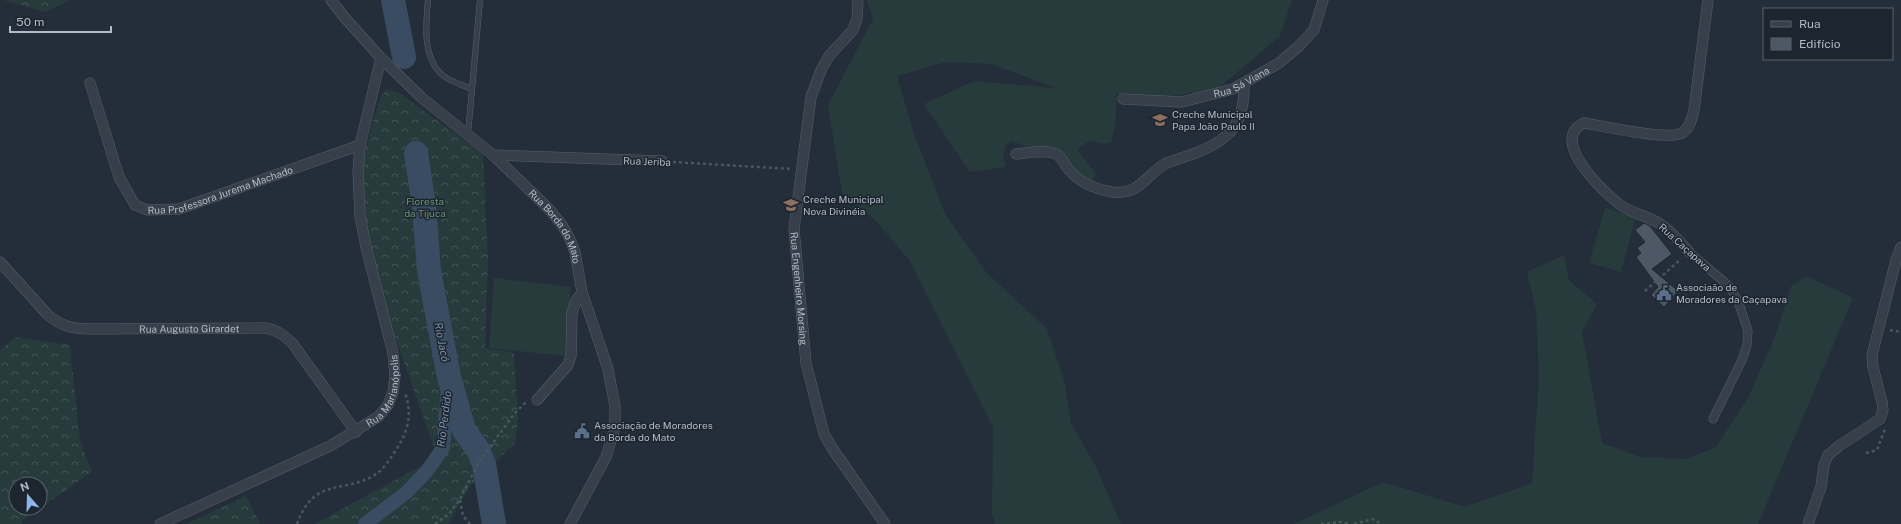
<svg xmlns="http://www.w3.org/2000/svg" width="1901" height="524" font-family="'Public Sans',sans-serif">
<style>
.grass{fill:#273b3c}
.forest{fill:url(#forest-crowns)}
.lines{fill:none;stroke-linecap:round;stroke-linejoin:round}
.canal{stroke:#3a4c62;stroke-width:14}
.river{stroke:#3a4c62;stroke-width:24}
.building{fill:#4c5865;stroke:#1f2731}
.service-casing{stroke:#565e68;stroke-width:6}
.pedestrian-casing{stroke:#565e68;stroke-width:9}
.minor-casing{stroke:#565e68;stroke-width:11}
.path{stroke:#46585a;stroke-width:2.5;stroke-dasharray:3 3;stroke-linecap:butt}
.service{stroke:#37404a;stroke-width:5}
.pedestrian{stroke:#37404a;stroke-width:8}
.minor{stroke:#37404a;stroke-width:10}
.labels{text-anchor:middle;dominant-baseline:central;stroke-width:3;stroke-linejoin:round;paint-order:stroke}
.street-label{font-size:10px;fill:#b3bbc6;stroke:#1d252f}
.poi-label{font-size:10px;fill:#b3bbc6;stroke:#1d252f;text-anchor:start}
.park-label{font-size:10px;fill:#6b9574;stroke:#1d252f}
.water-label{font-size:11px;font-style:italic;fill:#7c92ac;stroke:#1d252f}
</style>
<defs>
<pattern id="forest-crowns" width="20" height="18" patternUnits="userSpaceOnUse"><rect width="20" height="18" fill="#273b3c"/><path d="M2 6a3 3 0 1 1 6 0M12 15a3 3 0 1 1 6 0" fill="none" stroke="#445557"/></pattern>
</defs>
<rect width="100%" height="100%" fill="#242e3a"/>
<path class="grass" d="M867,0H1292L1280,36L1216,90L1166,97L1117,94L1115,127L1111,143L1103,144L1089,141L1077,149L1096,174L1091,182L1072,167L1067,156L1061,150L1049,146L1035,150L1012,141L1005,146L1003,157L1006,167L970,172L924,104L974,81L1056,88L991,64L946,62L897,76L913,131L945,214L986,272L1047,329L1064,380L1071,423L1095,465L1121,524H995L992,514L993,427L910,261L877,222L842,193L828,105L873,19Z
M1605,208L1636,217L1621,272L1589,263Z
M1564,255L1569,280L1597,304L1582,332L1602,443L1640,457L1686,459L1716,447L1748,398L1775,337L1791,286L1807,276L1853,298L1758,524H1294L1383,482L1465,507L1532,483L1539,376L1536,309L1527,272Z
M494,278L571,287L566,356L489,348Z"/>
<path class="forest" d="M3,0H69L46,12Z
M386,89L399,93L483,154L488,258L485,348L514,353L518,420L515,443L470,486L448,524H315L419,467L436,453L381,297L365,225L363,157L379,101Z
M16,337L70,345L80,441L92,472L40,508V484H16V508H40L22,520V524H0V350Z
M246,496L260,524H186Z"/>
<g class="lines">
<path class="canal" d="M365,524L407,492L427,471L443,448L449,377"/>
<path class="river" d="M393,0L404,57
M416,153L424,206L429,271L449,377L464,430L478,450L484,464L494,524"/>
</g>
<path class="building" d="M1644,223L1650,226L1672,254L1652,269L1678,291L1664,307L1651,295L1658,287L1636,257L1641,253L1637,248L1645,242L1635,230Z"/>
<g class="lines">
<g class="service-casing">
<path id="service" d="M428,0C426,24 422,55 441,74C448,81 463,85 472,89
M468,134L480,0"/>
</g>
<g class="pedestrian-casing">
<path id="pedestrian" d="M1689,252L1729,286L1738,301L1748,331L1747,345L1742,360L1713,419"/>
</g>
<g class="minor-casing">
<g id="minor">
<path id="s1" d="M331,0L345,18L381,58L422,98L493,155L549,209L562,225L569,237L575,252L582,292L608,369L615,406V420L614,431L606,457L570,524"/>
<path id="s2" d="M857,0L858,4L857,19L853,30L829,56L821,70L811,97L794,229L806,363L824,434L832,448L885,524"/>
<path id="s3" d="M90,83L119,177L135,205L147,210L179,209L360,145"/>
<path id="s4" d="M1123,99L1182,102L1233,89L1279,63L1298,47L1314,30L1323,0"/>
<path d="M1016,154C1028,153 1045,149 1056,154C1062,157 1065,165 1069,170C1080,183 1095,189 1112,192C1139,195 1144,178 1163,165C1174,159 1187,157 1198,152C1233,138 1245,121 1244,83"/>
<path d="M493,155L662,161"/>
<path d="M1689,252C1681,243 1673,233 1663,226C1650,216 1632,214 1619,204C1603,191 1548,140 1584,123C1602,126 1668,141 1682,133C1690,129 1692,118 1694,110L1708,0"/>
<path id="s5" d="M0,262L47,314C60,326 73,329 91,329L265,328C277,330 284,335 293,344L356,432"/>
<path d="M537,400L568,365L571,356L572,313L576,301L582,292"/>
<path id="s6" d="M160,524L330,446L378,417L388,405L393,392L395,376L393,353L366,247L360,216L358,171L360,145L381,58"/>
<path d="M1808,524L1821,487L1824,465L1828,455L1839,446L1880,419L1883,410L1882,402L1873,367L1872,355L1896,260L1901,247"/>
</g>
</g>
<path class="path" d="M673,162L792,169
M1645,291L1681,259
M1890,330L1901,332
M1866,453L1877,450L1885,429
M460,500L463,516L470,524
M297,524C314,477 341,494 373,476C381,472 387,463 392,456C406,436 414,417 405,393
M435,524L449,514L460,499L479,462L514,414L526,402
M1321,524L1340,522L1351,524
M1354,524L1373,519L1381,524"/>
<use href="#service" class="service"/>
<use href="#pedestrian" class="pedestrian"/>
<use href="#minor" class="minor"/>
</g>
<defs>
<g id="school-bare" transform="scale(1.2)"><path d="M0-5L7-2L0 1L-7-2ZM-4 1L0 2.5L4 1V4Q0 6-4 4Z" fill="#8d6e63" stroke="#1d252f" stroke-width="2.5" paint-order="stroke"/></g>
<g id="civic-bare" transform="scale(1.2)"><path d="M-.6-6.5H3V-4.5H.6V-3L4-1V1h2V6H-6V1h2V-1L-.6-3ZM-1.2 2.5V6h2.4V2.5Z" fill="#5c6f8a" stroke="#1d252f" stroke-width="2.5" paint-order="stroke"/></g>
</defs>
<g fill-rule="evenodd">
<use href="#school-bare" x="1160" y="120"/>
<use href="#school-bare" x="791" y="205"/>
<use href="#civic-bare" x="1664" y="293"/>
<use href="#civic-bare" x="582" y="431"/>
</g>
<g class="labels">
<g class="street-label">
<text stroke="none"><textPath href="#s4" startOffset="122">Rua Sá Viana</textPath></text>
<text transform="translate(647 161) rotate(2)">Rua Jeriba</text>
<text stroke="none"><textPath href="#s3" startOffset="220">Rua Professora Jurema Machado</textPath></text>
<text stroke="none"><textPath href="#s1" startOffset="321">Rua Borda do Mato</textPath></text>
<text transform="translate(1685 247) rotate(42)">Rua Caçapava</text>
<text stroke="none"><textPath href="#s2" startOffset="304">Rua Engenheiro Morsing</textPath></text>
<text stroke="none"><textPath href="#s5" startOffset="216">Rua Augusto Girardet</textPath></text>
<text stroke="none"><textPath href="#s6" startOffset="270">Rua Marianópolis</textPath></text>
</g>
<g class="poi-label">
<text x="1172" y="114">Creche Municipal<tspan x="1172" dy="12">Papa João Paulo II</tspan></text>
<text x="803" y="199">Creche Municipal<tspan x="803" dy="12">Nova Divinéia</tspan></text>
<text x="1676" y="287">Associaão de<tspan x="1676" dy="12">Moradores da Caçapava</tspan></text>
<text x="594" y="425">Associação de Moradores<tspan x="594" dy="12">da Borda do Mato</tspan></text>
</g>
<g class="park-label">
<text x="425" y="201">Floresta<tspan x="425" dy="12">da Tijuca</tspan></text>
</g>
<g class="water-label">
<text transform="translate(442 342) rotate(79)">Rio Jacó</text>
<text transform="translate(444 419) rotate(-83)">Rio Perdido</text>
</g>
</g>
<rect x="1763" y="8" width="130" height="52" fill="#1d252f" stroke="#59616b"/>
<rect x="1771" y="21" width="20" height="6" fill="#37404a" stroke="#59616b"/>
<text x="1799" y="28" font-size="12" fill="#b3bbc6">Rua</text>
<rect x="1771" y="38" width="20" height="12" fill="#4c5865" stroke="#59616b"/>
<text x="1799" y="48" font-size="12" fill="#b3bbc6">Edifício</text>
<g transform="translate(28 496) rotate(340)"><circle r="19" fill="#1d252f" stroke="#59616b"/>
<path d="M0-3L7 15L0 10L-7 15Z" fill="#8db6f1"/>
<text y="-6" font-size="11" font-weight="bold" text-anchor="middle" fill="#b3bbc6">N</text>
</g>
<path d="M10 26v6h101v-6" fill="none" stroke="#b3bbc6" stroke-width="2"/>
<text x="16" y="26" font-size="12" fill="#b3bbc6" stroke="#1d252f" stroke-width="3" paint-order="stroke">50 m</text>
</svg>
